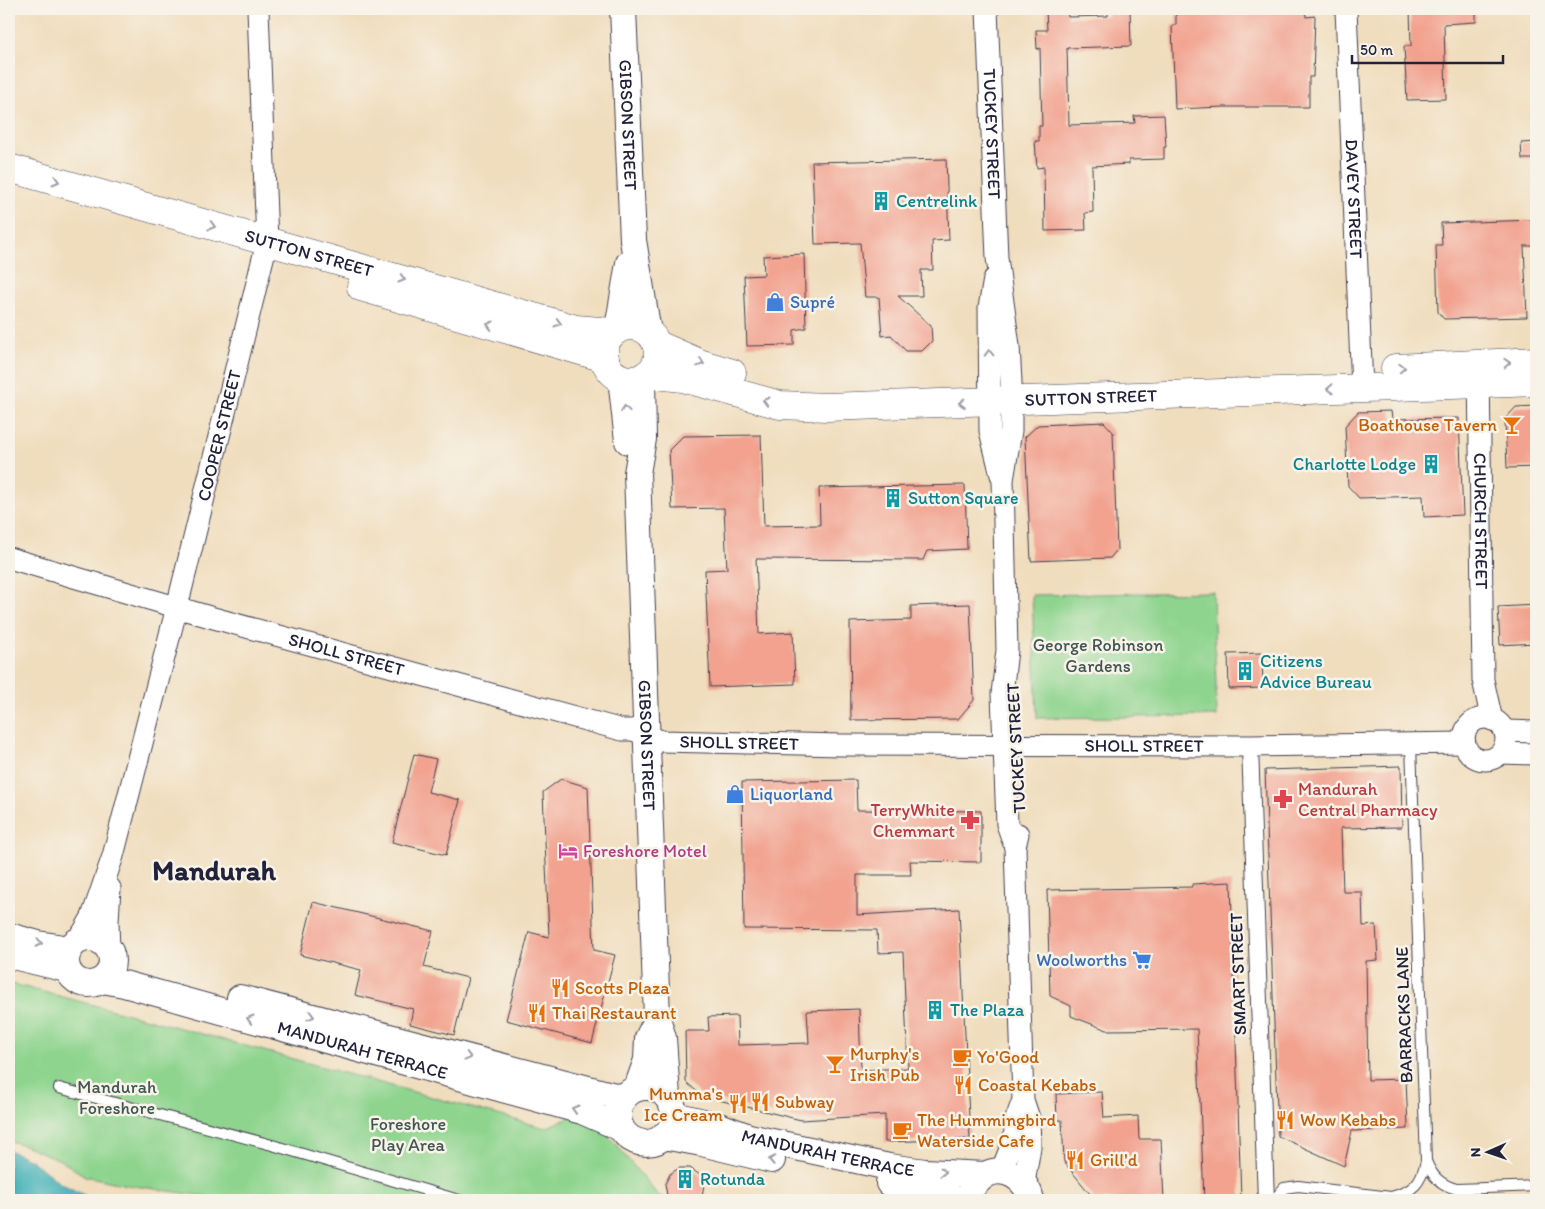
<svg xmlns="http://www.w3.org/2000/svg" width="1545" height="1209" font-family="Itim,sans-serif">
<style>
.green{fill:#8ed48e;stroke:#587b64}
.water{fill:#3fb0b6;stroke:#306978}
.building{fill:#f2a28f}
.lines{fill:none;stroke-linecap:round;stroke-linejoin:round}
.service-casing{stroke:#413e4e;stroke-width:12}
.pedestrian-casing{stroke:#413e4e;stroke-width:18}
.minor-casing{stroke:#413e4e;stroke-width:23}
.tertiary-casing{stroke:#413e4e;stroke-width:28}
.secondary-casing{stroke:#413e4e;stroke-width:29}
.service{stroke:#fff;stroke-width:10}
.pedestrian{stroke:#fff;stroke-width:16}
.minor{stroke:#fff;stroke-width:21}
.tertiary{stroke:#fff;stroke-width:26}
.secondary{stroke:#fff;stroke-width:28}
.oneway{stroke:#9c9ca7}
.labels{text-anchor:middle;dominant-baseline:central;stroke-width:5;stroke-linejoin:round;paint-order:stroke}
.street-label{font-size:18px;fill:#22223b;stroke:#f7f3e8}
.culture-label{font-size:18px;fill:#0d838f;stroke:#f7f3e8;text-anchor:start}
.shop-label{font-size:18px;fill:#366cbe;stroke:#f7f3e8;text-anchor:start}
.food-label{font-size:18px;fill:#c56008;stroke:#f7f3e8;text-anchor:start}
.park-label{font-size:18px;fill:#425754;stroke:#f7f3e8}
.health-label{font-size:18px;fill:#be3a42;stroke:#f7f3e8;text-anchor:start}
.hotel-label{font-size:18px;fill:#b23c85;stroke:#f7f3e8;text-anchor:start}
.town-label{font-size:28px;font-weight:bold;fill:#22223b;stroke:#f7f3e8}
</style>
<rect width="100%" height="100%" fill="#f7f3e8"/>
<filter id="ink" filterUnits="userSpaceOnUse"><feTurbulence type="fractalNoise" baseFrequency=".02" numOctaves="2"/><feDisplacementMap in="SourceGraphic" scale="10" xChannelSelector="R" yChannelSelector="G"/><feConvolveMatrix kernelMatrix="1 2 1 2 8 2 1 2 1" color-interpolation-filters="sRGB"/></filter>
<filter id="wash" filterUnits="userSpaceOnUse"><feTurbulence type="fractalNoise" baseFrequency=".0096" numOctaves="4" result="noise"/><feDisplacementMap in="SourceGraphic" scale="20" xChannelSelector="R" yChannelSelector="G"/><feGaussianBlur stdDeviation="1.12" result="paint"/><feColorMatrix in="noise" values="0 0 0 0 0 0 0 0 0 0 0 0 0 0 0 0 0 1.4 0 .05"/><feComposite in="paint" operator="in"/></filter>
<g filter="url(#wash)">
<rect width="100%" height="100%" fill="#f0ddbd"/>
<path class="green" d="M1213,592L1217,716L1037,718L1032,595Z
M9,983L140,1017L545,1128L575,1115L604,1130L656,1193L666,1200H231L127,1185L85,1176L60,1160L21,1144L9,1141Z"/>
<path class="water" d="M9,1150L31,1160L60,1183L88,1197L106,1200H9Z"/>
<g id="blocks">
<path class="building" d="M1046,9H1067L1068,17L1108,16V9H1130L1131,46L1067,48L1069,125L1135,123L1134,116L1164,115L1166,147H1164V159L1129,160V164L1092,166L1093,212L1085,213L1086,230L1045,231L1044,167L1037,168L1035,141H1039V126H1042L1040,48L1037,49L1036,30H1047Z
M1176,9H1305L1306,17L1315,16L1313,77H1309V107H1224L1175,109L1172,25H1176Z
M1410,9H1476V22L1444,24L1446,99L1407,100L1404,46H1411Z
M1536,142V159H1522L1521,143Z
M946,159L949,240L932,241L933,270H921L922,296H898L931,326L932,341L922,351H906L891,335L882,336L879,297H865L860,243L815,244L812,162Z
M1536,220V246H1524L1527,317L1444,319L1438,312L1436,245H1442L1441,223Z
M804,254L806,328L794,330V345L747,346L744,276L764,275L763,256Z
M1536,406V467L1507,468L1505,419L1516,407Z
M1391,411L1392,419L1459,418L1463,515L1424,517L1423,496L1359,498L1348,486L1345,426L1358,412Z
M1104,422L1113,432L1117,550L1110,558L1031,561L1025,437L1038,425Z
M761,435L764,526L820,525L819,488L965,485L967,549L927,551L923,560L756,559L759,634L793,632L795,684L710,687L705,570L727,569L724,508L672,509L669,450L683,436Z
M970,604L974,700L958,719L851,720L850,622L911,620V606Z
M1536,605V643L1500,645L1498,607Z
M1262,653L1263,688L1229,689L1228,654Z
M414,754L436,759L428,792L460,800L446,855L392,842Z
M1401,766L1402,827L1341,828L1343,892H1362L1363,926L1376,925L1378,960L1366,961L1368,1080L1406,1079L1408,1129L1352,1131L1344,1166L1278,1136L1265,770Z
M561,779L588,787L594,950L615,955L592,1043L506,1020L529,932L549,937L543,792Z
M856,780L857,810L981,811V862L910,861L911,875H857V915L959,909L970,1139L885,1142V1115L801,1120L702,1096L686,1082L685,1031H709L708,1017L737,1016L738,1045L809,1043L807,1011L859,1009L861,1070L908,1068L903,952L878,953L877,930L744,929L742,782Z
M1231,882L1241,1200H1204L1197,1029L1107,1030L1071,1016V1006L1050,996L1047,890L1192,887V884Z
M313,902L433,931L424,967L468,978L454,1035L410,1024L413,1009L355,995L361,970L300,955Z
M1102,1092L1104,1118L1138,1116L1139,1139H1161L1164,1200H1095L1064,1162L1062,1120H1057L1056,1094Z
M679,1168H690L700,1175L704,1185L702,1196L698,1200H671L667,1195L665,1184L670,1174Z"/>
</g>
</g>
<g filter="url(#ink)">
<use href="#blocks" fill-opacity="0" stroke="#413e4e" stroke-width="1"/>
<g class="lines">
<g class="service-casing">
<path id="service" d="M1411,745L1426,1161C1432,1176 1440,1185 1457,1189L1536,1186
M59,1088L272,1145L459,1200
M1274,1200L1284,1188L1298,1186L1391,1197C1414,1191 1421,1183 1426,1161"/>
</g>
<g class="pedestrian-casing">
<path id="pedestrian" d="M1250,746L1266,1200"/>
</g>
<g class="minor-casing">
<g id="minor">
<path id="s1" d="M987,9L997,258L1009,346L1011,382V431L1003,480L1007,650L1002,694L1007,824L1015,847"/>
<path id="s2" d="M1346,9L1362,388"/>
<path d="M994,279L989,308L990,431L1001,475"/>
<path id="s3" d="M1479,369L1483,680L1492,720"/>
<path id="s4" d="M9,558L210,617L622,730H633L661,741L842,745L1250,746L1465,743"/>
<circle cx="1485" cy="739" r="21"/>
<path d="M1505,731L1536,732"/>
<path d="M1501,753L1536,754"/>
<path d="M1018,834L1015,847L1023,1100L1029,1118L1030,1147L1024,1183"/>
<path id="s5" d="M78,941L92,917L113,856L177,607L267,242L258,9"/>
<path d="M109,951L108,921L110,888"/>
<path d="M1001,1172L1014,1139L1016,1119L1022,1103"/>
</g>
</g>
<g class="tertiary-casing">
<g id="tertiary">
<path id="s6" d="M623,9L633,240L648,332"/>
<path d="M618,329L629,263"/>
<path id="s7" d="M642,377L643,439L637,473L657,1018L663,1038L667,1097"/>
<path d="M621,378L628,441"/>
<path d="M9,936L38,944L70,949"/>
<circle cx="89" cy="961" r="23"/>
<path d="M9,955L67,969"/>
<path id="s8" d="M103,980L124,984L582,1111L621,1128"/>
<path d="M240,998L623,1098"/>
<circle cx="646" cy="1115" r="28"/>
<path d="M637,1088L647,1060L648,1038L653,1028"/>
<path id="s9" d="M674,1115L716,1125L749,1137L889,1167L925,1172L985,1175"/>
<path d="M663,1136L702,1143L772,1160"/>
<path d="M889,1183L948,1196L956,1200"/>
<path d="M972,1187C977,1183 981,1177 987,1174C1007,1165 1027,1180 1031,1200"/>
</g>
</g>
<g class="secondary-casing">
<g id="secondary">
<path id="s10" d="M9,168L576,329L612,332"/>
<path d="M361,287L605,358"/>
<circle cx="631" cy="353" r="27"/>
<path d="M656,344L702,364L732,373"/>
<path d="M1395,368L1536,361"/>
<path id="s11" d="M647,374L683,378L780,405L827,407L1536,382"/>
</g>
</g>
<use href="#service" class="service"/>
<use href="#pedestrian" class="pedestrian"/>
<use href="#minor" class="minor"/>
<use href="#tertiary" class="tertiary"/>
<use href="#secondary" class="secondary"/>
</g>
<defs><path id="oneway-chevron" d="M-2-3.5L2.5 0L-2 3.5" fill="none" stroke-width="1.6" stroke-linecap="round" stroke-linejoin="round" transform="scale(1.25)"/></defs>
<g class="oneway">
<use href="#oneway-chevron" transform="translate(56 181) rotate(16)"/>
<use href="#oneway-chevron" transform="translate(212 226) rotate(16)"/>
<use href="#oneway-chevron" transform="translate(402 279) rotate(16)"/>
<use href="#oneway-chevron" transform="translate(558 323) rotate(16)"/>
<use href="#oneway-chevron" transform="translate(490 325) rotate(-164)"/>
<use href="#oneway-chevron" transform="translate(989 353) rotate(-92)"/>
<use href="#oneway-chevron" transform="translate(701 363) rotate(19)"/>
<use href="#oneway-chevron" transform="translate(1507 363) rotate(-3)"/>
<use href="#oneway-chevron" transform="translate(1402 368) rotate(-3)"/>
<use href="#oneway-chevron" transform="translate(1330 389) rotate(177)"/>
<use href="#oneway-chevron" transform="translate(766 401) rotate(-164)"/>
<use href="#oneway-chevron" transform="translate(962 403) rotate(178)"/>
<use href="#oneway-chevron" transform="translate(625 409) rotate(-95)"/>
<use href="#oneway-chevron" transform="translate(39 943) rotate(12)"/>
<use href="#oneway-chevron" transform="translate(311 1016) rotate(15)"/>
<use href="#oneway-chevron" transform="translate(250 1019) rotate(-164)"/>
<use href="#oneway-chevron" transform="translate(468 1057) rotate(15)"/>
<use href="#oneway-chevron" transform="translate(575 1109) rotate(-163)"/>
<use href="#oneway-chevron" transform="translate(772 1160) rotate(-169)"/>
<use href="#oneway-chevron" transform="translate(943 1172) rotate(1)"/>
</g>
</g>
<defs>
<g id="building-bare" transform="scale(1.5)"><path d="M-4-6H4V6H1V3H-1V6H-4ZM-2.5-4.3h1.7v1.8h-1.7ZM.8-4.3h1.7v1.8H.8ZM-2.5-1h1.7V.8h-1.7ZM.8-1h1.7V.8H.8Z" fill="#0f9aa8" stroke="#f7f3e8" stroke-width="2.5" paint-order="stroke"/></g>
<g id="shop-bare" transform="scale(1.5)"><path d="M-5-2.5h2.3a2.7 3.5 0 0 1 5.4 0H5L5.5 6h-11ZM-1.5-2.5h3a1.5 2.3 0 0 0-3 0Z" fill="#3f7fe0" stroke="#f7f3e8" stroke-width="2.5" paint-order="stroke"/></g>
<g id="bar-bare" transform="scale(1.5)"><path d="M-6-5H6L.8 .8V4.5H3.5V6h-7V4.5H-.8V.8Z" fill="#e8710a" stroke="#f7f3e8" stroke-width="2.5" paint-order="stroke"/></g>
<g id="pharmacy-bare" transform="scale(1.5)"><path d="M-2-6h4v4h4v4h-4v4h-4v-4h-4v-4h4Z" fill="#e0444e" stroke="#f7f3e8" stroke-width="2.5" paint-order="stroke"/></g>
<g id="hotel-bare" transform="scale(1.5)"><path d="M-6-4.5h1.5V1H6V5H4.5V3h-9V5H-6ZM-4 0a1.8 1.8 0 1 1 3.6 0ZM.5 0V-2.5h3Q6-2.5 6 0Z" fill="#d1479c" stroke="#f7f3e8" stroke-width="2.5" paint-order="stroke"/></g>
<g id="supermarket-bare" transform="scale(1.5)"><path d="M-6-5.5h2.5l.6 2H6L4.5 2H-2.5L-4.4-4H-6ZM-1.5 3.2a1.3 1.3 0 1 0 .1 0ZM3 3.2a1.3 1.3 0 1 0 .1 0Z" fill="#3f7fe0" stroke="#f7f3e8" stroke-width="2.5" paint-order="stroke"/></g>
<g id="restaurant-bare" transform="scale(1.5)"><path d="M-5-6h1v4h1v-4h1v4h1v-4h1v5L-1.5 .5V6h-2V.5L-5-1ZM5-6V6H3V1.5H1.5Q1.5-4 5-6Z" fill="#e8710a" stroke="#f7f3e8" stroke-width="2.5" paint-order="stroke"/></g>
<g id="cafe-bare" transform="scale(1.5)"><path d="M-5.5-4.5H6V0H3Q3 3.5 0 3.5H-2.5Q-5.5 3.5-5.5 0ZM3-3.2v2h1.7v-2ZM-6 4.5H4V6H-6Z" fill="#e8710a" stroke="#f7f3e8" stroke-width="2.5" paint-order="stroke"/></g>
</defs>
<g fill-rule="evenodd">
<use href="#building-bare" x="881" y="201"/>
<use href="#shop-bare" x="775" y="302"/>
<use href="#bar-bare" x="1512" y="425"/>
<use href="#building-bare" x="1431" y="464"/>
<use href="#building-bare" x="893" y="498"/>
<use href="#building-bare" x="1245" y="671"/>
<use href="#shop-bare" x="735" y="794"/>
<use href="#pharmacy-bare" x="1283" y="799"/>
<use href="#pharmacy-bare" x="970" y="820"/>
<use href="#hotel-bare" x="568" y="851"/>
<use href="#supermarket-bare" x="1142" y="960"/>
<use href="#restaurant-bare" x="560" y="988"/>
<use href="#building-bare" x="935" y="1010"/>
<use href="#restaurant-bare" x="537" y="1013"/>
<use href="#cafe-bare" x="962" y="1057"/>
<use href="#bar-bare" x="835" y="1064"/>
<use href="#restaurant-bare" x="963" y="1085"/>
<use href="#restaurant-bare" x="760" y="1102"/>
<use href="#restaurant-bare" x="738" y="1104"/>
<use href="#restaurant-bare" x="1285" y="1120"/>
<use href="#cafe-bare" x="902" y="1130"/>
<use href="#restaurant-bare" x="1075" y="1160"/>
<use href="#building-bare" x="685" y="1179"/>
</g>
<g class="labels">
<g class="street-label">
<text stroke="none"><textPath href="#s6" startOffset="116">GIBSON STREET</textPath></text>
<text stroke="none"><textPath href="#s1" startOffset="125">TUCKEY STREET</textPath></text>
<text stroke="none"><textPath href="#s2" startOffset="190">DAVEY STREET</textPath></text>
<text stroke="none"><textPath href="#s10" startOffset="312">SUTTON STREET</textPath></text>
<text stroke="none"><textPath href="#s11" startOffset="448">SUTTON STREET</textPath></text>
<text stroke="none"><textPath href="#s5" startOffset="526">COOPER STREET</textPath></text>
<text stroke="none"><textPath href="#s3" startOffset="152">CHURCH STREET</textPath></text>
<text stroke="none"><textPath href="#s4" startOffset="351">SHOLL STREET</textPath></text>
<text stroke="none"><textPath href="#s4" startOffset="756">SHOLL STREET</textPath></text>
<text stroke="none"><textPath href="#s7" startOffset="369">GIBSON STREET</textPath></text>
<text stroke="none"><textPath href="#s4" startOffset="1161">SHOLL STREET</textPath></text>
<text transform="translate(1016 748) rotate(-93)">TUCKEY STREET</text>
<text transform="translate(1238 974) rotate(-92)">SMART STREET</text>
<text transform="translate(1404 1015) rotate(-92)">BARRACKS LANE</text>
<text stroke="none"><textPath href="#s8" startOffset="269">MANDURAH TERRACE</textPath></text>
<text stroke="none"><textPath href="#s9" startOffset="159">MANDURAH TERRACE</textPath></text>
</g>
<g class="culture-label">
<text x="896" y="201">Centrelink</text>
<text x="1416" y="464" text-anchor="end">Charlotte Lodge</text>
<text x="908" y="498">Sutton Square</text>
<text x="1260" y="661">Citizens<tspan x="1260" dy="21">Advice Bureau</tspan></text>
<text x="950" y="1010">The Plaza</text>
<text x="700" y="1179">Rotunda</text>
</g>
<g class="shop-label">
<text x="790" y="302">Supré</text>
<text x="750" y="794">Liquorland</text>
<text x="1127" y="960" text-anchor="end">Woolworths</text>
</g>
<g class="food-label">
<text x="1497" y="425" text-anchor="end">Boathouse Tavern</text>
<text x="575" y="988">Scotts Plaza</text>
<text x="552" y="1013">Thai Restaurant</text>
<text x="850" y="1054">Murphy's<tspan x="850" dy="21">Irish Pub</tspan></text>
<text x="977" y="1057">Yo'Good</text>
<text x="978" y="1085">Coastal Kebabs</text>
<text x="723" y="1094" text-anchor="end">Mumma's<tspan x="723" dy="21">Ice Cream</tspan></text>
<text x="775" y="1102">Subway</text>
<text x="917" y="1120">The Hummingbird<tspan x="917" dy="21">Waterside Cafe</tspan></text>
<text x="1300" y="1120">Wow Kebabs</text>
<text x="1090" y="1160">Grill'd</text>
</g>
<g class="park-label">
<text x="1098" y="645">George Robinson<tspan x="1098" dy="21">Gardens</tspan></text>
<text x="117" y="1087">Mandurah<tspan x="117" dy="21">Foreshore</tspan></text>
<text x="408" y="1124">Foreshore<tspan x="408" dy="21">Play Area</tspan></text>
</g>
<g class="health-label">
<text x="1298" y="789">Mandurah<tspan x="1298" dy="21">Central Pharmacy</tspan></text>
<text x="955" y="810" text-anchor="end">TerryWhite<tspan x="955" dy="21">Chemmart</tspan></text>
</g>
<g class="hotel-label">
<text x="583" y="851">Foreshore Motel</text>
</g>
<g class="town-label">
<text x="214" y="870">Mandurah</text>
</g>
</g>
<rect width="1545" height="1209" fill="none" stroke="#f7f3e8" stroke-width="30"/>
<g transform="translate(1488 1152) rotate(268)" stroke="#f7f3e8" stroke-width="4" paint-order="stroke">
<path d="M0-4L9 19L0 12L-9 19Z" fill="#22223b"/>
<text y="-8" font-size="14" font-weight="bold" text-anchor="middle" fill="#22223b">N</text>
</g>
<path d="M1352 55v8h151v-8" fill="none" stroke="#22223b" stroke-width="2.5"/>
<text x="1360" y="55" font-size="15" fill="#22223b" stroke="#f7f3e8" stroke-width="4" paint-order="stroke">50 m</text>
</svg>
